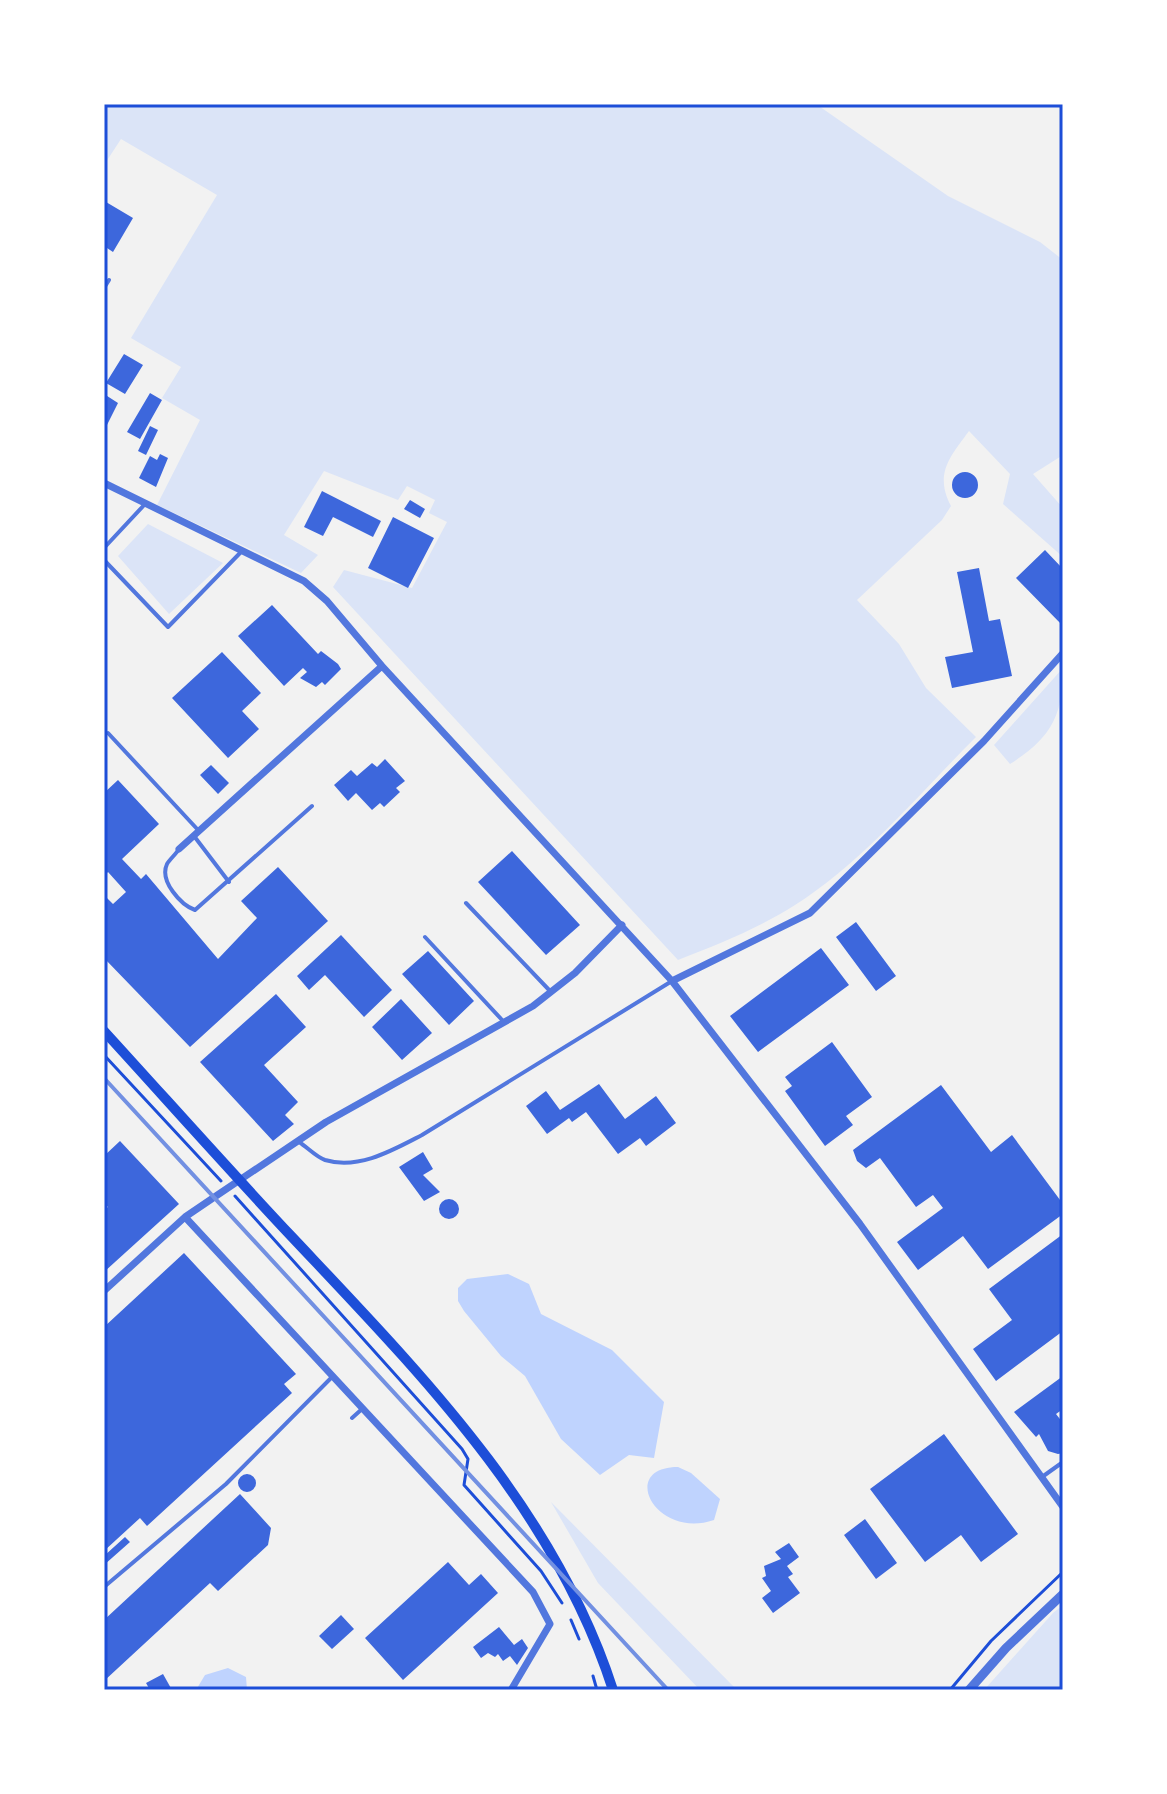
<svg xmlns="http://www.w3.org/2000/svg" width="1167" height="1794" font-family="Montserrat,sans-serif">
<style>
.green{fill:#dbe4f7}
.water{fill:#bfd3fe}
.building{fill:#3d67dc}
.lines{fill:none;stroke-linecap:round;stroke-linejoin:round}
.path{stroke:#1d4ed8;stroke-width:3}
.service{stroke:#5277de;stroke-width:4}
.minor{stroke:#5277de;stroke-width:7}
.tertiary{stroke:#5277de;stroke-width:9}
.secondary{stroke:#1d4ed8;stroke-width:10}
.rail{stroke:#7290e2;stroke-width:4}
.neatline{fill:none;stroke:#1d4ed8;stroke-width:3}
</style>
<rect width="100%" height="100%" fill="#f2f2f2"/>
<path class="green" d="M104,104H816L948,196L1040,242L1063,260V455L1033,474L1063,508V557L1003,504L1010,474L969,431C950,457 934,474 951,506L942,520L857,600L899,644L926,688L976,737C919,794 863,862 795,905C759,928 717,945 678,960L333,587L344,570L412,588L447,522L429,513L435,500L407,486L398,500L324,471L284,535L318,555L301,573L157,505L200,420L162,398L181,367L131,338L217,195L121,139L104,165Z
M148,524L223,563L169,614L118,556Z
M1063,668C1063,716 1051,738 1010,764L994,745Z
M551,1502L737,1690H700L598,1583Z
M1063,1605V1690H984L1053,1613Z"/>
<path class="water" d="M508,1274L529,1284L541,1314L612,1350L664,1402L654,1458L629,1455L600,1475L561,1439L525,1376L501,1356L464,1311L458,1301V1288L467,1279Z
M678,1467L691,1473L720,1499L714,1520C655,1540 618,1467 678,1467Z
M228,1668L246,1677L247,1690H196L205,1675Z"/>
<path class="building" d="M106,202L133,218L113,252L104,246Z
M124,354L143,365L125,394L106,383Z
M150,393L162,400L140,439L127,432Z
M104,394L118,403L104,431Z
M150,426L158,430L146,455L138,451Z
M160,454L168,458L156,487L139,478L150,456L157,460Z
M952 485a13 13 0 1 1 26 0a13 13 0 1 1-26 0Z
M322,491L381,521L373,537L333,517L323,536L304,527Z
M410,500L425,509L420,518L404,509Z
M393,517L434,538L408,588L368,568Z
M1045,550L1063,569V626L1016,578Z
M979,568L989,621L1000,619L1012,676L952,688L945,657L973,652L957,572Z
M272,605L318,654L321,651L338,664L341,669L325,685L322,682L316,687L300,678L307,672L303,668L284,686L238,636Z
M222,652L261,693L242,711L259,729L228,758L172,698Z
M385,759L405,781L396,788L400,792L384,807L380,803L372,810L356,793L348,801L334,785L351,770L357,776L372,763L377,767Z
M211,765L229,783L218,794L200,775Z
M118,780L159,824L122,859L141,879L146,874L218,959L257,918L241,901L278,867L328,921L190,1047L104,958V895L113,904L126,892L108,872L104,876V793Z
M512,851L580,925L546,955L478,882Z
M856,922L896,976L876,991L836,937Z
M341,935L392,990L364,1017L325,975L309,990L297,976Z
M821,948L849,985L758,1052L730,1016Z
M428,951L474,1001L449,1025L402,974Z
M276,994L306,1027L264,1065L298,1102L285,1115L294,1124L273,1141L200,1062Z
M401,999L432,1033L402,1060L372,1027Z
M832,1042L872,1097L846,1116L853,1125L825,1146L785,1091L792,1086L785,1077Z
M599,1084L625,1119L656,1096L676,1123L646,1146L640,1138L618,1154L586,1112L572,1122L569,1118L547,1134L526,1106L546,1091L560,1110Z
M941,1085L991,1152L1012,1135L1063,1204V1214L988,1269L963,1236L918,1270L897,1242L943,1208L933,1195L916,1207L880,1158L866,1168L857,1161L853,1150Z
M120,1141L179,1204L104,1272V1210L108,1207L104,1203V1156Z
M423,1152L433,1169L423,1175L440,1192L424,1201L399,1167Z
M439 1209a10 10 0 1 1 20 0a10 10 0 1 1-20 0Z
M1063,1234V1331L996,1381L973,1349L1012,1320L989,1289Z
M184,1253L296,1374L284,1384L292,1393L147,1526L140,1518L104,1551V1327Z
M1063,1376V1409L1056,1414L1063,1423V1453L1058,1454L1048,1451L1039,1434L1036,1437L1014,1412Z
M944,1434L1018,1534L981,1562L961,1535L925,1562L870,1489Z
M238 1483a9 9 0 1 1 18 0a9 9 0 1 1-18 0Z
M240,1494L271,1528L268,1545L218,1591L210,1583L104,1681V1620Z
M865,1519L897,1563L876,1579L844,1535Z
M125,1537L130,1542L104,1565V1556Z
M789,1543L799,1557L787,1566L793,1574L788,1577L800,1593L773,1613L762,1598L771,1591L762,1578L766,1576L764,1566L781,1559L775,1552Z
M448,1562L469,1585L481,1574L498,1593L403,1680L365,1638Z
M341,1615L354,1629L332,1649L319,1636Z
M499,1627L514,1645L522,1639L528,1648L517,1665L510,1656L503,1661L498,1654L495,1657L488,1653L481,1658L473,1647Z
M163,1674L172,1690H150L146,1683Z"/>
<g class="lines">
<path class="path" d="M104,1055L221,1181
M235,1196L462,1449L468,1459L464,1485L541,1571L562,1603
M571,1620L579,1639
M593,1676L597,1690
M950,1690L991,1641L1063,1572"/>
<path class="service" d="M104,288L109,280
M104,548L146,503
M104,560L168,627L241,552
M108,733L199,831
M194,836L229,882
M179,849C176,854 170,859 167,864C159,881 181,905 195,910L312,806
M466,903L551,992
M425,937L503,1021
M299,1142C307,1147 316,1157 325,1160C359,1170 393,1150 422,1135L672,981
M352,1418L362,1409
M1042,1477L1063,1462
M104,1587L226,1484L333,1376"/>
<path class="minor" d="M104,483L304,581L327,601L382,666L672,981L860,1224L1063,1507
M179,849L382,666
M672,981L810,913L984,741L1063,653
M185,1217L533,1592L550,1624L511,1690
M104,1291L185,1217L213,1198L326,1122L533,1006L575,973L622,925"/>
<path class="tertiary" d="M969,1690L1006,1648L1063,1594"/>
<path class="secondary" d="M104,1031C167,1100 229,1170 293,1238C420,1373 555,1509 613,1690"/>
<path class="rail" d="M104,1078L668,1690"/>
</g>
<rect width="1167" height="1794" fill="none" stroke="#ffffff" stroke-width="212"/>
<rect x="106" y="106" width="955" height="1582" class="neatline"/>
</svg>
